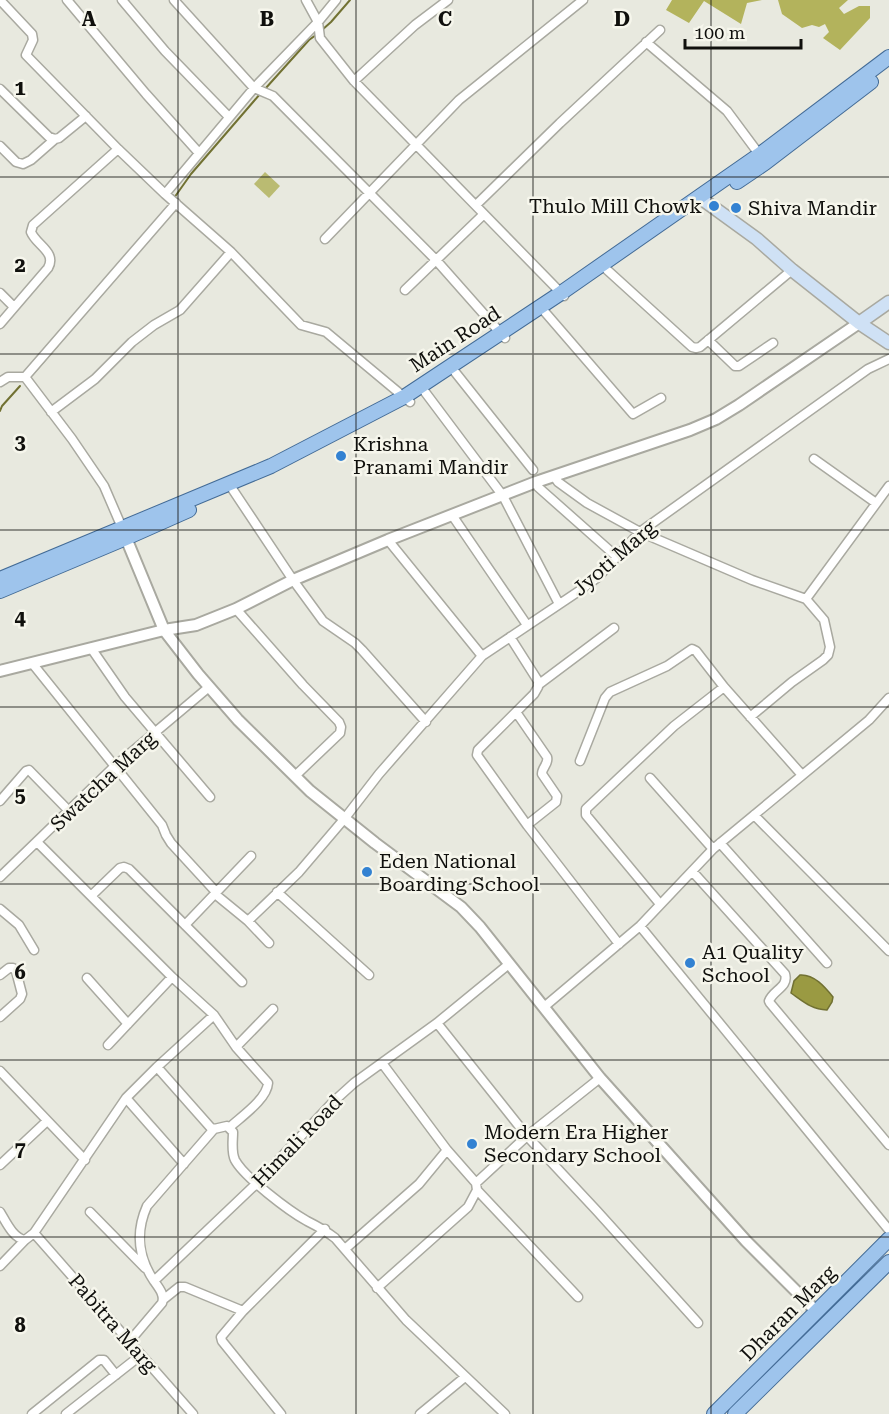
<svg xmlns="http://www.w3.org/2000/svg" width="889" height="1414" font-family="'Roboto Serif',serif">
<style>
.green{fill:#babb72}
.forest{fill:#b3b35c}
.water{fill:#9a9a42;stroke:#717132;stroke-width:1.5}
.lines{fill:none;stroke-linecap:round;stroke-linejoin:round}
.stream{stroke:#717132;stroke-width:2}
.minor-casing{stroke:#a9a9a0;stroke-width:11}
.tertiary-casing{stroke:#a9a9a0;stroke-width:14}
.secondary-casing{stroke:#a9a9a0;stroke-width:15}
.primary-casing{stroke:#436b96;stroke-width:16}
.minor{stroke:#fff;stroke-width:8}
.tertiary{stroke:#fff;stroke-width:10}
.secondary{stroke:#cfe1f5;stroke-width:12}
.primary{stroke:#9ec4ec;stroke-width:14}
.grid{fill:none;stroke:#10100d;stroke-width:1.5;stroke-opacity:0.55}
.poi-dot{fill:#3382d2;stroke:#f6f6ec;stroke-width:2}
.labels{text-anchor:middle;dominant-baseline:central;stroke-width:5;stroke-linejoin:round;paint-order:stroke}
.poi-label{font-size:20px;fill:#10100d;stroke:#f6f6ec;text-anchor:start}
.street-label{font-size:20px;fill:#10100d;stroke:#f6f6ec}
.grid-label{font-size:20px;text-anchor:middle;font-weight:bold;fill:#10100d;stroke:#f6f6ec;stroke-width:5;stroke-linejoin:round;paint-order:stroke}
</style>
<rect width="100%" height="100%" fill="#e8e9df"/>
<path class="green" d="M265,172L280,186L269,198L254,184Z"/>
<path class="forest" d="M672,0H762L747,3L741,24L704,1L689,23L666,10Z
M778,0H848L839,8L844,14L859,6H870V18L840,50L823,38L829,32L825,24L819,27L812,25L802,28L782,14Z"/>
<path class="water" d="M800,975C814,974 825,987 833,997L832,1002L827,1010C811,1009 804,1002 791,993L794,981Z"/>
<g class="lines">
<path class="stream" d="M322,30L331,22L350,0
M265,89L309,40L316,35
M174,198L191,174L260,94
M32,375L58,345
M0,411L2,406L20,386"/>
<g class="minor-casing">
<path id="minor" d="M0,0L32,34L33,40L26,55L118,149L165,194L231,252L301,325L326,332L410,402
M67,0L146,94L199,153
M122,0L165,51L229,117
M174,0L254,88L273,96L436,260L505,338
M306,0L318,22L320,38L354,81L564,296
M646,42L727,111L762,158
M354,81L415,25L448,0
M0,89L49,137L55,139L59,138L86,116
M0,146L16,162L23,164L31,160L55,139
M165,194L254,88L318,22L336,0
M476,205L560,123L660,30
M325,239L459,100L583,0
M605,268L692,347L696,348L700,347L792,270
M405,290L484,214
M0,293L14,307
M544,311L633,414L661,398
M0,324L48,268C57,252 36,245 31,232L33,225L118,149
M708,340L735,366H739L773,343
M455,372L533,470
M25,377L72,439L104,486L123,530
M0,382L8,377H25L176,203
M425,392L503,496L559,604
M51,412L95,379L132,342L154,325L180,310L231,252
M814,459L876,503
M554,476L558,482L587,503L640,532L752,580L806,599L824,620L830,647L828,655L823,660L792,682L750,717
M536,482L538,487L617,557
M233,490L293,580L323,621L355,643L362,650L426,722
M452,515L527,625
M388,540L482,656
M806,599L889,486
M236,609L303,685L339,722L341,727L340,733L295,776
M510,637L538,681V687L534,694L478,750L477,755L527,825L619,944
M91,648L125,697L210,797
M32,663L162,825L166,835L171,843L216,892
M538,685L614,628
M516,712L547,757C549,764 542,767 542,774L557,796L556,802L527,825
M580,761L605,698L610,692L667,666L692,649L696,651L724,687L802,775
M650,778L713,849
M0,801L26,771L29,770L69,811
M754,815L889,951
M37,842L172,977L214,1015L236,1047L273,1009
M720,843L827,963
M692,871L785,974C789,987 773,990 769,1001L770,1003L889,1145
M0,877L115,766L209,687
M277,892L369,975
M215,894L248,921L269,943
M91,896L120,868L124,867L129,869L242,982
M660,904L586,815V809L674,726L724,687
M0,909L19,925L34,950
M248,921L299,872L345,818L379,774L482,656L579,591L598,577L640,532L868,369L889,359
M185,925L251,856
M640,926L889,1230
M0,975L9,968H13L16,971L22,994L20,999L0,1017
M87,978L128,1024
M544,1007L640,926L713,849L869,720L889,698
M437,1023L527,1136L597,1211L698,1323
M108,1045L172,977
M157,1067L211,1128L214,1129L227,1126L233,1132C233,1141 231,1152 235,1160C244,1177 289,1211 307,1221C317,1226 326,1231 335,1238L406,1320L505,1414
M0,1071L85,1160
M126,1098L184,1164
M230,1127C242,1116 267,1099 268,1083L236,1047
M0,1165L47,1121
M476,1183L527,1136L600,1078
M477,1190L578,1297
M0,1212C6,1222 13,1238 25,1240L34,1233L126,1098L157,1067L214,1015
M90,1212L145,1268
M34,1233L193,1414
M345,1249L419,1184L447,1150
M0,1266L25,1240
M154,1281C138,1257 135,1233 147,1206L214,1129
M377,1288L468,1207L477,1190L476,1183L447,1150L382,1063
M164,1299L179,1287H185L243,1311
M129,1342L162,1303C165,1295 159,1288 154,1281L256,1184L333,1102L354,1083L437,1023L509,964
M32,1414L99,1360H104L116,1375
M66,1414L141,1355
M281,1414L222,1341L221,1337L243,1311L325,1229
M420,1414L465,1377"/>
</g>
<g class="tertiary-casing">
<path id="tertiary" d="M126,538L164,630L198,674L238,720L310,791L375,843L461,907L480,927L600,1078L746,1241L817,1312
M0,671L164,630L196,625L236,609L293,580L388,540L536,482L690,430L716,419L739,405L859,323"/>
</g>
<g class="secondary-casing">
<path id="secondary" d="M706,202L757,239L792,270L859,323L889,343
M859,323L889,302"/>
</g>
<g class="primary-casing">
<path id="primary" d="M737,182L765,163L871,82
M0,579L271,466L404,397L561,293L759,155L889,57
M0,591L126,538L189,510
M714,1414L889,1239
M735,1414L889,1262"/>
</g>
<use href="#minor" class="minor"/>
<use href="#tertiary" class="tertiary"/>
<use href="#secondary" class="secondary"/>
<use href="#primary" class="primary"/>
</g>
<path class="grid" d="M178,0V1414M356,0V1414M533,0V1414M711,0V1414M0,177H889M0,354H889M0,530H889M0,707H889M0,884H889M0,1060H889M0,1237H889"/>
<g class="poi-dot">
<circle cx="714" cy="206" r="6"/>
<circle cx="736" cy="208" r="6"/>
<circle cx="341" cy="456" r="6"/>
<circle cx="367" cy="872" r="6"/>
<circle cx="690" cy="963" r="6"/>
<circle cx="472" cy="1144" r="6"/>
</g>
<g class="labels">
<g class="poi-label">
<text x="702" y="206" text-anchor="end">Thulo Mill Chowk</text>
<text x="748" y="208">Shiva Mandir</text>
<text x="353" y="444">Krishna<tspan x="353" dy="23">Pranami Mandir</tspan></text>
<text x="379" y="861">Eden National<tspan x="379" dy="23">Boarding School</tspan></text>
<text x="702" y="952">A1 Quality<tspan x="702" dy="23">School</tspan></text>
<text x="484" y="1132">Modern Era Higher<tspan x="484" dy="23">Secondary School</tspan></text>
</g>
<g class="street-label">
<text transform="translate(455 339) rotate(-33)">Main Road</text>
<text transform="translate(614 558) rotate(-41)">Jyoti Marg</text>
<text transform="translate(103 781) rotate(-43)">Swatcha Marg</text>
<text transform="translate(297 1141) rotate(-46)">Himali Road</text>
<text transform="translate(788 1313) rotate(-45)">Dharan Marg</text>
<text transform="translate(113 1323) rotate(49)">Pabitra Marg</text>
</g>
</g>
<g class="grid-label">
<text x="89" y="26">A</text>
<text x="267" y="26">B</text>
<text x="445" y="26">C</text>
<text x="622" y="26">D</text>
<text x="20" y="95">1</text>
<text x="20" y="272">2</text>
<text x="20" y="449">3</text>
<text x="20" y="625">4</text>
<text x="20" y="802">5</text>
<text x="20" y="979">6</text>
<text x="20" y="1156">7</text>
<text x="20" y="1332">8</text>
</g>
<path d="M685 39v9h116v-9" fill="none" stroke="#10100d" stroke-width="3"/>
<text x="694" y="39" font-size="18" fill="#10100d" stroke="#f6f6ec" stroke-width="4.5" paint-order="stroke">100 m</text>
</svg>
